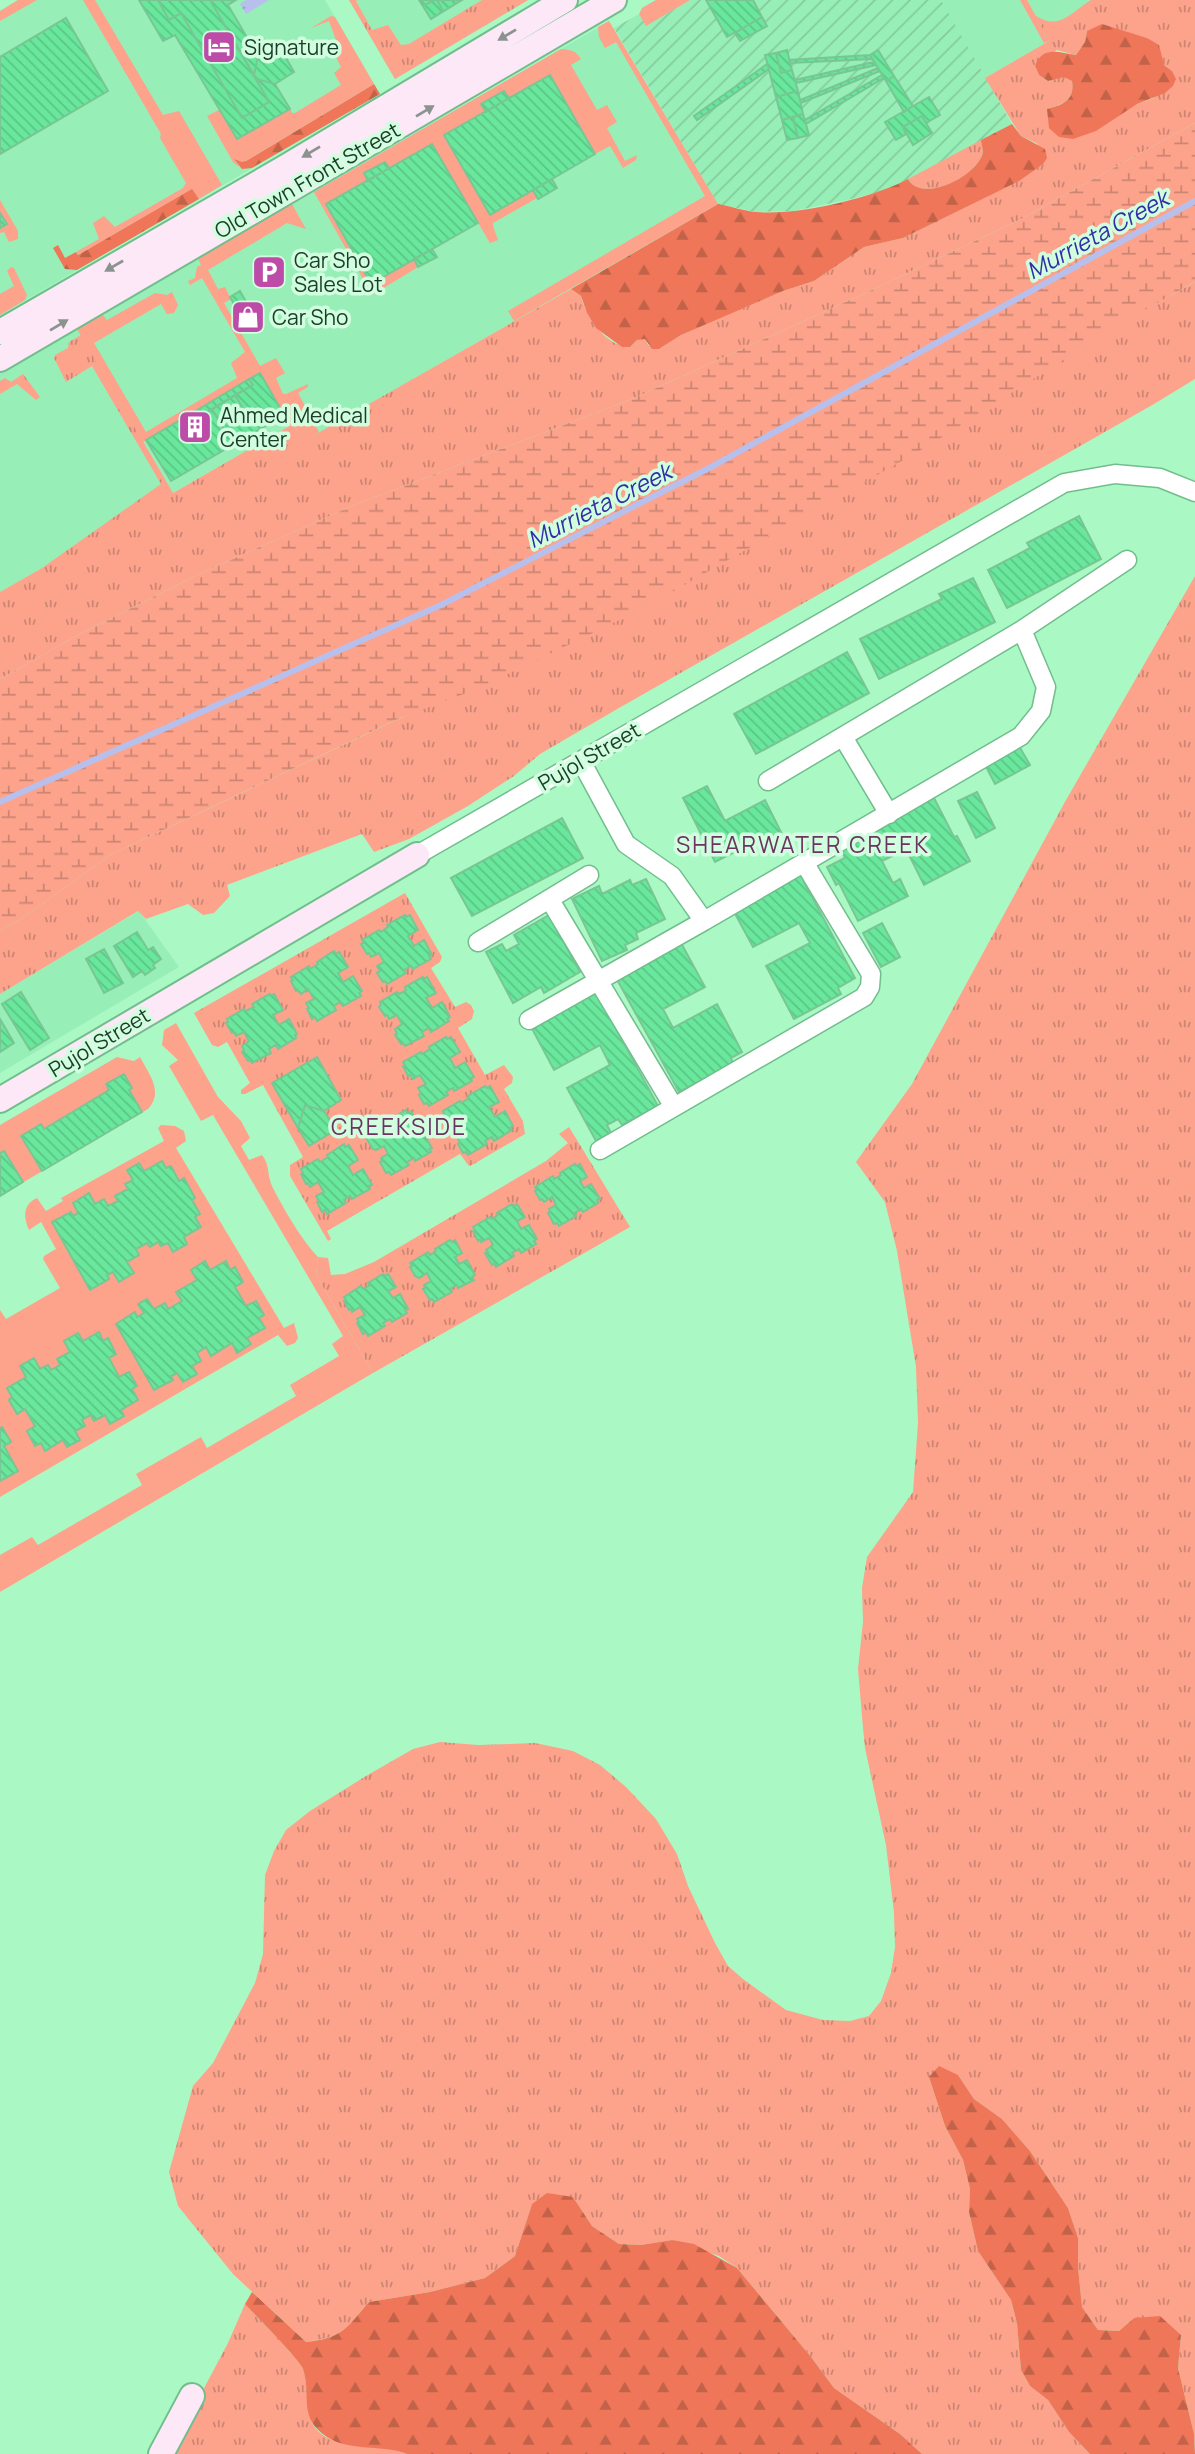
<svg xmlns="http://www.w3.org/2000/svg" width="1195" height="2454" font-family="Manrope,sans-serif">
<style>
.built{fill:#98eeb7}
.industrial{fill:url(#industrial-furrows)}
.grass{fill:url(#grass-tufts);fill-rule:evenodd}
.forest{fill:url(#forest-firs)}
.wetland{fill:url(#wetland-marsh)}
.garden{fill:#fda28b}
.water{fill:url(#water-ripples)}
.lines{fill:none;stroke-linecap:round;stroke-linejoin:round}
.stream{stroke:#b7c0ec;stroke-width:6}
.building{fill:url(#building-back-hatch);stroke:#79c695;stroke-width:2}
.street-casing{stroke:#71be8d;stroke-width:21}
.secondary-casing{stroke:#71be8d;stroke-width:28}
.street{stroke:#fff;stroke-width:18}
.secondary{stroke:#fde8f8;stroke-width:24}
.oneway{fill:#8c9290}
.labels{text-anchor:middle;dominant-baseline:central;stroke-width:7;stroke-linejoin:round;paint-order:stroke}
.poi-label{font-size:21px;fill:#1b3c28;stroke:#d1fedf;text-anchor:start}
.street-label{font-size:21px;fill:#1b3c28;stroke:#d1fedf}
.water-label{font-size:23px;font-style:italic;fill:#312ea6;stroke:#d1fedf}
.neighbourhood-label{font-size:23px;letter-spacing:2px;fill:#6a3360;stroke:#d1fedf}
</style>
<defs>
<pattern id="industrial-furrows" width="10" height="10" patternUnits="userSpaceOnUse" patternTransform="scale(1.75)"><rect width="10" height="10" fill="#98eeb7"/><path d="M-1 1l2-2M0 10L10 0M9 11l2-2" fill="none" stroke="#82cd9d"/></pattern>
<pattern id="grass-tufts" width="24" height="20" patternUnits="userSpaceOnUse" patternTransform="scale(1.75)"><rect width="24" height="20" fill="#fda28b"/><path d="M3 7l-1-3M5 7V3M7 7l1-3M15 17l-1-3M17 17v-4M19 17l1-3" fill="none" stroke="#cc8572"/></pattern>
<pattern id="forest-firs" width="22" height="20" patternUnits="userSpaceOnUse" patternTransform="scale(1.75)"><rect width="22" height="20" fill="#ef7658"/><path d="M5 1l3.5 6h-7zM16 11l3.5 6h-7z" fill="#c16249"/></pattern>
<pattern id="wetland-marsh" width="20" height="14" patternUnits="userSpaceOnUse" patternTransform="scale(1.75)"><rect width="20" height="14" fill="#fda28b"/><path d="M1 5h8M5 5V1M11 12h8M15 12V8" fill="none" stroke="#cc8572"/></pattern>
<pattern id="water-ripples" width="26" height="14" patternUnits="userSpaceOnUse" patternTransform="scale(1.75)"><rect width="26" height="14" fill="#b7c0ec"/><path d="M2 4q2-2 4 0t4 0M15 11q2-2 4 0t4 0" fill="none" stroke="#949dbf"/></pattern>
<pattern id="building-back-hatch" width="6" height="6" patternUnits="userSpaceOnUse" patternTransform="scale(1.75)"><rect width="6" height="6" fill="#69e79c"/><path d="M-1 5l2 2M0 0l6 6M5-1l2 2" fill="none" stroke="#5ac786"/></pattern>
</defs>
<rect width="100%" height="100%" fill="#aaf9c5"/>
<path class="built" d="M18,0H325L380,94L0,315V11Z
M349,0H528L395,79Z
M941,0H1152L1049,41L985,78Z
M609,21L718,204L304,442L293,424L0,592V373Z
M139,911L179,967L0,1073V994Z"/>
<path class="industrial" d="M656,0H941L1012,124L890,189L847,200L793,211L756,212L718,204L614,28L641,13L642,8Z"/>
<path class="grass" d="M349,0H357L356,1L372,30L388,25L401,45L409,44L482,0H528L395,79Z
M1091,0H1195V123L1021,219L872,290L632,399L354,505L197,575L76,636L0,679V592L42,568L161,484L92,366L66,382L54,358L55,355L68,348L69,342L81,335L173,493L293,424L304,441L571,289L581,296C586,318 607,347 630,347L637,340L645,338L648,345L659,349L681,335L711,321L783,291L814,281L864,247L903,238L979,200L995,190L1038,144L1021,136L985,78L1049,41L1035,15C1059,32 1071,12 1091,0ZM1087,31L1132,34L1147,38L1164,65L1172,71L1154,98L1137,104L1122,112L1047,109C1063,104 1075,100 1072,81L1064,76L1048,81L1039,75L1035,66L1057,50L1076,55L1085,42Z
M981,140C981,141 983,150 983,151C981,174 922,205 908,179Z
M1195,282V379L1154,404L619,708L540,754L514,776L468,806L409,839L374,852L362,834L227,885L230,896L214,913L203,915L188,904L146,919L138,911L0,994V930L21,919L110,855L426,706Z
M23,374L40,397L36,400L17,384L0,394V381L5,378L11,382Z
M1195,576V2448L1194,2434L1178,2368L1181,2335L1134,2318L1119,2331L1098,2330L1082,2307L1078,2267V2238L1068,2208L1030,2151L1002,2119L974,2099L958,2075L929,2077L945,2126L963,2160L970,2189L969,2212L978,2251L1011,2300L1017,2323L1021,2370L1030,2386L1048,2400L1069,2432L1090,2454H922L900,2434L834,2388L811,2357L737,2268L719,2256L672,2240L641,2245L619,2244L592,2226L573,2197L532,2204L515,2256L485,2278L430,2292L369,2302C345,2330 343,2337 306,2342L233,2274L178,2206L169,2172L193,2086L213,2063L255,1983L263,1954L265,1875L274,1851L286,1830L310,1811L366,1776L413,1749L440,1742L478,1745L535,1743L573,1751L600,1765L626,1787L656,1819L677,1854L688,1886L715,1943L728,1966L743,1979L786,2010L823,2020L850,2021L869,2016L881,2001L891,1973L895,1947L894,1913L886,1845L865,1748L863,1728L858,1669L863,1622L862,1588L867,1557L913,1492L918,1423L916,1367L897,1251L885,1202L856,1162L912,1084L1066,800Z
M405,893L442,957L440,962L431,968L455,1007L466,1002L471,1005L474,1011L472,1019L458,1028L485,1075L504,1065L513,1077L512,1083L504,1089L523,1121L525,1134L472,1165L469,1166L460,1154L327,1231L331,1239L328,1241L290,1176V1165L303,1157L263,1085L245,1094H241V1090L250,1083L227,1042L218,1047L212,1045L194,1013Z
M569,1127L630,1227L373,1373L316,1275L318,1257L328,1258L331,1275L345,1274L374,1262L546,1161L568,1143L559,1134Z
M245,2304C255,2315 300,2360 303,2369C312,2396 298,2426 332,2440C356,2449 383,2444 407,2454H169L228,2343Z"/>
<path class="forest" d="M1102,24L1147,38L1159,45L1164,65L1172,71L1176,79L1173,86L1165,93L1137,104L1096,131L1073,139L1059,137L1049,128L1047,109C1063,105 1075,100 1072,81L1064,77L1048,81L1039,75L1035,66C1043,45 1059,53 1076,55L1085,42L1087,31Z
M374,84L380,94L252,168L242,169L233,158L246,161Z
M1012,124L1021,136L1045,149L1047,158L1043,164L1019,181L903,238L864,247L814,281L783,291L681,335L659,349H652L645,339L637,340L630,347H622L596,328L587,313L581,296L571,289L718,204C731,206 743,211 756,212C797,216 872,198 908,179C922,205 981,174 983,151C983,150 981,142 981,140Z
M193,188L199,199L77,270L65,269L53,248L58,245L65,258L76,252L78,255Z
M939,2066L958,2075L974,2099L1002,2119L1030,2151L1068,2208L1078,2238V2267L1082,2307L1098,2330L1119,2331L1134,2318L1160,2316L1181,2335L1178,2368L1194,2434L1195,2454H1090L1069,2432L1048,2400L1030,2386L1021,2370L1017,2323L1011,2300L978,2251L969,2212L970,2189L963,2160L945,2126L929,2077Z
M547,2193L573,2197L592,2226L619,2244L641,2245L672,2240L694,2244L737,2268L811,2357L834,2388L900,2434L922,2454H407C382,2444 350,2452 327,2437C297,2417 312,2397 303,2369C300,2360 255,2315 245,2304L252,2292L306,2342C342,2338 346,2329 369,2302L430,2292L485,2278L515,2256L532,2204Z"/>
<path class="wetland" d="M1195,123V282L1191,284L1120,324L928,446L642,609L477,689L400,718L110,855L21,919L0,930V679L76,636L197,575L354,505L632,399L872,290L1021,219Z"/>
<path class="garden" d="M18,0H37L0,21V11Z
M83,0H95L163,115L179,111L222,185L199,199L192,189L78,255L76,252L99,239L93,223L104,216L115,227L183,188L186,183L160,138L161,134Z
M656,0H690L646,26L639,14L642,8Z
M1020,0H1027L1049,41L1044,43Z
M331,16L335,17L374,84L246,161L242,162L234,159L239,167L233,162L207,116L219,110L237,138L290,109L292,113H295L341,85L334,73L341,67L335,55L340,51L329,21L311,28Z
M609,21L718,204L514,321L508,311L705,196L616,42L605,48L599,37L598,27Z
M561,49C571,50 575,50 581,59L571,65L597,110L607,105L617,122L607,128L625,161L637,155L636,160L623,168L610,146L595,154L550,75L509,98L504,91L482,103L486,112L445,135L490,215L533,190L537,198L493,223V226L498,240L490,243L432,144L389,168L385,162L365,173L418,267L372,295L314,192Z
M0,200L18,231V239L9,242L4,232L0,233V228L6,224L0,213Z
M292,204L306,229L287,223L208,270L218,289L225,287L231,299L224,303L260,366L276,358L285,373L276,378L283,394H286L308,384V387L298,393L319,432L304,442L294,425L291,426L260,373L143,442L77,329L102,314L107,320L155,293L167,295L172,292L178,305L174,313L167,314L161,304L94,343L146,432L237,378L231,363L245,352L202,278L190,285L188,281L195,278L197,267L201,265L198,258Z
M11,267L14,268L27,295L25,300L0,315V294L14,286L7,271Z
M176,1023L218,1097L241,1121L250,1138L241,1146L249,1160L262,1155C270,1165 267,1175 272,1186C283,1208 301,1239 318,1257L316,1275L373,1373L0,1592V1555L32,1537L38,1545L142,1485L136,1474L201,1437L207,1448L296,1396L290,1385L339,1356L332,1344L343,1336L213,1115L201,1121L169,1066L178,1060L162,1045L164,1030Z
M117,1057L134,1061L140,1057C149,1074 164,1092 148,1109L0,1196V1125Z
M161,1125L175,1126L184,1131L186,1141L176,1148L284,1328L294,1323L298,1338L295,1343L287,1346L278,1335L0,1497V1310L6,1319L60,1288L43,1259L44,1256L56,1249L41,1222L29,1230C23,1217 23,1204 37,1198L46,1211L63,1201L61,1198L164,1141L158,1128Z"/>
<path class="water" d="M246,0H269L246,14L240,4Z"/>
<g class="lines">
<path class="stream" d="M0,802L441,605L711,467L1195,201"/>
</g>
<path class="building" d="M139,0H158L169,20L181,13L242,118L269,102L256,79L275,84L290,109L237,139L175,35L163,41Z
M158,0H210L269,102L242,118L181,13L169,20Z
M210,0H236L228,5L258,56L254,75Z
M419,0H462L431,19Z
M434,0H437L443,11L431,19L423,6Z
M706,0H753L762,17L727,37Z
M762,17L767,26L740,41L735,33Z
M66,18L108,91L0,154V57Z
M278,44L294,72L275,84L256,79L254,75L258,56Z
M787,50L792,70L781,73L776,53Z
M878,50L894,76L886,81L870,55Z
M776,53L781,73L792,70L798,91L776,97L765,55Z
M870,55L872,59L790,63L789,60Z
M874,62L876,65L796,83L795,80Z
M767,64L769,69L697,120L694,116Z
M878,68L880,71L801,103L800,100Z
M550,75L595,154L490,215L444,135Z
M882,75L884,78L806,124L805,120Z
M894,76L913,106L904,112L886,81Z
M504,91L509,98L486,112L481,104Z
M798,91L803,114L782,120L776,97Z
M929,97L940,115L926,123L922,116L903,127L906,134L896,140L885,122Z
M803,114L809,135L798,138L793,117Z
M922,116L932,133L913,145L903,127Z
M793,117L798,138L787,140L782,120Z
M432,144L478,223L371,284L326,204Z
M385,162L389,168L368,181L364,173Z
M552,179L557,188L538,199L533,190Z
M0,213L7,224L0,228Z
M432,249L437,257L418,267L414,259Z
M240,291L259,325L249,330L230,297Z
M260,373L284,415L171,481L146,440L189,415L192,421L212,409L225,431L248,417L235,395L253,385L249,379Z
M249,379L253,385L192,421L189,415Z
M235,395L248,417L225,431L212,409Z
M1079,516L1101,559L1007,608L988,570L1030,548L1027,543Z
M973,578L995,622L879,679L860,639L942,599L939,594Z
M847,652L869,693L756,754L734,714Z
M1019,746L1030,765L995,784L985,765Z
M707,786L725,821L765,800L781,832L766,840L765,837L715,862L683,798Z
M977,792L995,828L976,838L958,801Z
M934,798L954,837L957,836L970,861L924,885L906,849L882,861L893,883L900,879L908,896L858,921L839,883L836,885L827,867L845,858L840,847Z
M562,818L583,858L472,916L451,878Z
M800,874L855,978L838,988L841,994L794,1019L766,966L810,943L799,923L753,947L733,910Z
M646,879L665,919L636,933L638,939L625,945L627,950L602,961L572,899L599,886L602,894L630,880L632,885Z
M405,915L406,917L410,915L418,930L408,936L414,946L424,940L432,955L429,956L431,959L413,969L411,966L404,970L406,973L387,984L385,981L383,982L377,973L380,971L377,966L384,962L379,953L371,957L369,953L367,954L361,944L364,943L362,940L379,930L381,932L388,927L387,925Z
M549,915L580,972L544,993L541,987L513,1003L486,952L502,944L506,951L519,944L514,935Z
M882,923L900,957L881,967L863,933Z
M137,932L148,950L153,947L161,959L153,965L155,968L145,975L142,971L133,977L114,946Z
M680,941L705,987L663,1009L673,1028L717,1004L742,1052L731,1058L733,1064L679,1092L615,976Z
M104,949L123,983L104,993L86,959Z
M334,951L336,954L339,952L348,967L338,973L343,982L353,976L362,991L359,993L361,996L343,1006L340,1002L334,1006L336,1010L317,1021L315,1017L312,1019L307,1009L309,1008L306,1003L314,999L308,989L301,994L298,990L296,991L291,981L293,980L291,977L309,966L310,969L318,964L317,962Z
M423,977L424,979L427,977L436,993L426,998L432,1008L442,1002L450,1017L447,1019L449,1021L431,1032L429,1028L422,1032L424,1036L405,1046L403,1043L401,1044L395,1035L397,1034L395,1029L402,1024L397,1015L389,1019L387,1015L385,1016L379,1007L381,1005L380,1002L397,992L399,994L406,990L405,987Z
M594,988L658,1106L622,1125L618,1119L607,1125L611,1133L596,1141L567,1088L610,1065L600,1045L554,1070L529,1023Z
M21,992L49,1038L30,1050L2,1004Z
M270,994L271,996L274,994L283,1010L273,1015L279,1025L289,1019L297,1034L295,1035L296,1038L278,1049L276,1045L269,1049L271,1053L252,1063L250,1060L248,1061L242,1052L244,1050L242,1046L249,1041L244,1032L236,1036L234,1032L232,1033L226,1023L228,1022L227,1019L244,1009L246,1011L254,1007L252,1004Z
M0,1019L14,1043L0,1052Z
M446,1037L447,1039L451,1037L460,1052L450,1058L455,1068L465,1062L474,1077L471,1078L472,1081L454,1091L453,1088L446,1092L448,1095L429,1106L427,1103L424,1104L419,1095L421,1093L418,1088L426,1084L423,1080L420,1075L413,1079L410,1075L408,1076L403,1066L405,1065L403,1062L421,1052L422,1054L430,1049L429,1047Z
M317,1057L341,1100L324,1111L305,1105L298,1128L272,1083Z
M124,1074L132,1088L129,1090L142,1112L42,1171L21,1136L41,1124L44,1129L109,1090L106,1084Z
M485,1086L487,1088L490,1086L499,1102L489,1107L495,1117L505,1111L513,1126L510,1128L512,1130L494,1141L492,1137L485,1141L487,1144L468,1155L466,1152L463,1153L458,1144L460,1143L457,1137L465,1133L463,1130L460,1124L452,1128L449,1124L447,1125L442,1116L444,1114L443,1111L460,1101L461,1103L469,1098L468,1096Z
M305,1105L324,1111L336,1130L309,1146L298,1128Z
M406,1110L407,1113L411,1111L419,1126L412,1130L416,1137L423,1133L432,1148L429,1149L431,1152L415,1161L414,1158L407,1162L409,1165L391,1175L389,1172L386,1173L380,1162L382,1161L381,1158L388,1154L384,1146L376,1150L373,1149L366,1138L368,1136L366,1133L384,1123L385,1125L392,1121L391,1119Z
M344,1144L345,1147L349,1145L358,1160L348,1166L353,1175L363,1169L372,1185L369,1186L370,1189L352,1199L350,1196L344,1200L346,1203L327,1214L325,1210L322,1212L317,1202L319,1201L316,1196L324,1192L318,1182L310,1187L308,1183L306,1184L301,1174L303,1173L301,1169L318,1159L320,1162L328,1157L327,1155Z
M4,1151L23,1182L0,1196V1153Z
M162,1161L166,1168L171,1166L179,1181L184,1178L195,1198L192,1200L200,1214L195,1217L201,1227L184,1237L187,1244L173,1252L168,1243L161,1246L158,1242L150,1247L147,1243L136,1249L139,1255L127,1262L134,1273L119,1282L113,1272L107,1275L109,1279L90,1290L52,1222L71,1212L73,1216L78,1213L73,1203L89,1193L95,1204L104,1199L108,1206L118,1201L115,1196L128,1189L125,1184L133,1180L127,1170L139,1163L144,1171Z
M575,1164L576,1166L580,1164L587,1177L580,1181L584,1188L591,1184L600,1199L597,1200L598,1203L583,1212L581,1209L575,1213L576,1216L559,1226L557,1223L554,1224L548,1213L550,1212L549,1209L556,1205L552,1197L544,1202L542,1199L540,1200L535,1191L537,1190L535,1187L553,1176L554,1179L561,1175L560,1173Z
M512,1204L514,1206L517,1204L525,1217L517,1221L521,1229L529,1225L537,1239L534,1241L536,1244L521,1253L519,1249L512,1253L514,1256L496,1267L494,1263L492,1265L485,1253L488,1252L486,1250L493,1245L491,1241L489,1238L481,1242L480,1239L478,1241L473,1231L475,1230L473,1227L490,1217L492,1219L498,1215L497,1213Z
M450,1240L452,1242L455,1240L462,1253L455,1257L459,1264L467,1260L475,1275L472,1277L474,1280L458,1288L457,1285L450,1289L452,1292L434,1302L432,1299L430,1300L423,1289L425,1288L424,1285L431,1281L427,1273L419,1278L415,1276L410,1267L412,1266L410,1263L428,1252L430,1255L436,1251L435,1249Z
M205,1261L210,1270L226,1261L230,1270L235,1267L243,1282L235,1287L246,1306L256,1301L264,1315L259,1318L265,1328L247,1338L251,1344L237,1353L232,1343L211,1356L206,1347L197,1353L201,1361L192,1366L197,1374L183,1382L177,1373L171,1376L173,1380L154,1390L116,1324L135,1312L137,1317L144,1313L138,1304L147,1299L154,1309L165,1303L168,1309L182,1301L176,1292L197,1280L191,1270Z
M383,1274L385,1276L388,1274L396,1287L388,1291L393,1298L400,1294L408,1309L405,1310L407,1313L392,1322L390,1319L383,1323L385,1326L368,1336L366,1332L363,1334L357,1323L359,1322L357,1319L365,1315L360,1307L352,1312L351,1309L349,1310L344,1301L346,1300L344,1297L361,1286L363,1289L370,1285L368,1283Z
M99,1332L103,1341L108,1338L116,1354L109,1358L119,1377L129,1372L137,1386L132,1389L138,1400L121,1410L124,1416L110,1424L105,1415L94,1421L91,1415L82,1420L85,1426L75,1431L80,1440L67,1447L63,1440L45,1451L41,1443L35,1446L27,1431L35,1426L25,1409L17,1414L9,1400L12,1397L7,1388L26,1377L20,1366L34,1358L40,1369L48,1365L51,1370L60,1365L57,1359L70,1352L64,1341L78,1333L83,1341Z
M2,1427L11,1442L4,1446L18,1471L0,1481V1428Z"/>
<g class="lines">
<g class="street-casing">
<path id="street" d="M843,737L889,814
M768,781L1022,630L1127,560
M417,855L1064,483L1115,474L1160,478L1195,492
M550,900L674,1107
M704,921L1021,736L1041,711L1046,687L1022,630
M478,942L589,875
M529,1020L704,921L672,876L626,844L581,761
M600,1150L864,997L870,987L871,974L805,864"/>
</g>
<g class="secondary-casing">
<path id="secondary" d="M0,332L286,167L565,0
M0,359L614,0
M0,1100L417,855
M161,2454L192,2396"/>
</g>
<use href="#street" class="street"/>
<use href="#secondary" class="secondary"/>
</g>
<defs><path id="oneway-solid" d="M-6-.8H1V-3.2L6.5 0L1 3.2V.8H-6Z" transform="scale(1.75)"/></defs>
<g class="oneway">
<use href="#oneway-solid" transform="translate(507 35) rotate(149)"/>
<use href="#oneway-solid" transform="translate(425 111) rotate(-31)"/>
<use href="#oneway-solid" transform="translate(311 152) rotate(149)"/>
<use href="#oneway-solid" transform="translate(114 266) rotate(150)"/>
<use href="#oneway-solid" transform="translate(59 325) rotate(-31)"/>
</g>
<defs>
<g id="hotel-square" transform="scale(1.75)"><rect x="-9" y="-9" width="18" height="18" rx="4" fill="#bc4ca8" stroke="#d1fedf"/><path d="M-6-4.5h1.5V1H6V5H4.5V3h-9V5H-6ZM-4 0a1.8 1.8 0 1 1 3.6 0ZM.5 0V-2.5h3Q6-2.5 6 0Z" fill="#fff"/></g>
<g id="parking-square" transform="scale(1.75)"><rect x="-9" y="-9" width="18" height="18" rx="4" fill="#bc4ca8" stroke="#d1fedf"/><path d="M-3.5-5.5H1a3.5 3.5 0 0 1 0 7H-1V5.5H-3.5ZM-1-3.4V-.6H.8a1.4 1.4 0 0 0 0-2.8Z" fill="#fff"/></g>
<g id="shop-square" transform="scale(1.75)"><rect x="-9" y="-9" width="18" height="18" rx="4" fill="#bc4ca8" stroke="#d1fedf"/><path d="M-5-2.5h2.3a2.7 3.5 0 0 1 5.4 0H5L5.5 6h-11ZM-1.5-2.5h3a1.5 2.3 0 0 0-3 0Z" fill="#fff"/></g>
<g id="building-square" transform="scale(1.75)"><rect x="-9" y="-9" width="18" height="18" rx="4" fill="#bc4ca8" stroke="#d1fedf"/><path d="M-4-6H4V6H1V3H-1V6H-4ZM-2.5-4.3h1.7v1.8h-1.7ZM.8-4.3h1.7v1.8H.8ZM-2.5-1h1.7V.8h-1.7ZM.8-1h1.7V.8H.8Z" fill="#fff"/></g>
</defs>
<g fill-rule="evenodd">
<use href="#hotel-square" x="219" y="47"/>
<use href="#parking-square" x="269" y="272"/>
<use href="#shop-square" x="248" y="317"/>
<use href="#building-square" x="195" y="427"/>
</g>
<g class="labels">
<g class="poi-label">
<text x="244" y="47">Signature</text>
<text x="294" y="260">Car Sho<tspan x="294" dy="24">Sales Lot</tspan></text>
<text x="272" y="317">Car Sho</text>
<text x="220" y="415">Ahmed Medical<tspan x="220" dy="24">Center</tspan></text>
</g>
<g class="street-label">
<text transform="translate(307 180) rotate(-30)">Old Town Front Street</text>
<text transform="translate(589 756) rotate(-30)">Pujol Street</text>
<text transform="translate(99 1042) rotate(-31)">Pujol Street</text>
</g>
<g class="water-label">
<text transform="translate(1097 234) rotate(-29)">Murrieta Creek</text>
<text transform="translate(599 505) rotate(-27)">Murrieta Creek</text>
</g>
<g class="neighbourhood-label">
<text x="803" y="844">SHEARWATER CREEK</text>
<text x="399" y="1126">CREEKSIDE</text>
</g>
</g>
</svg>
